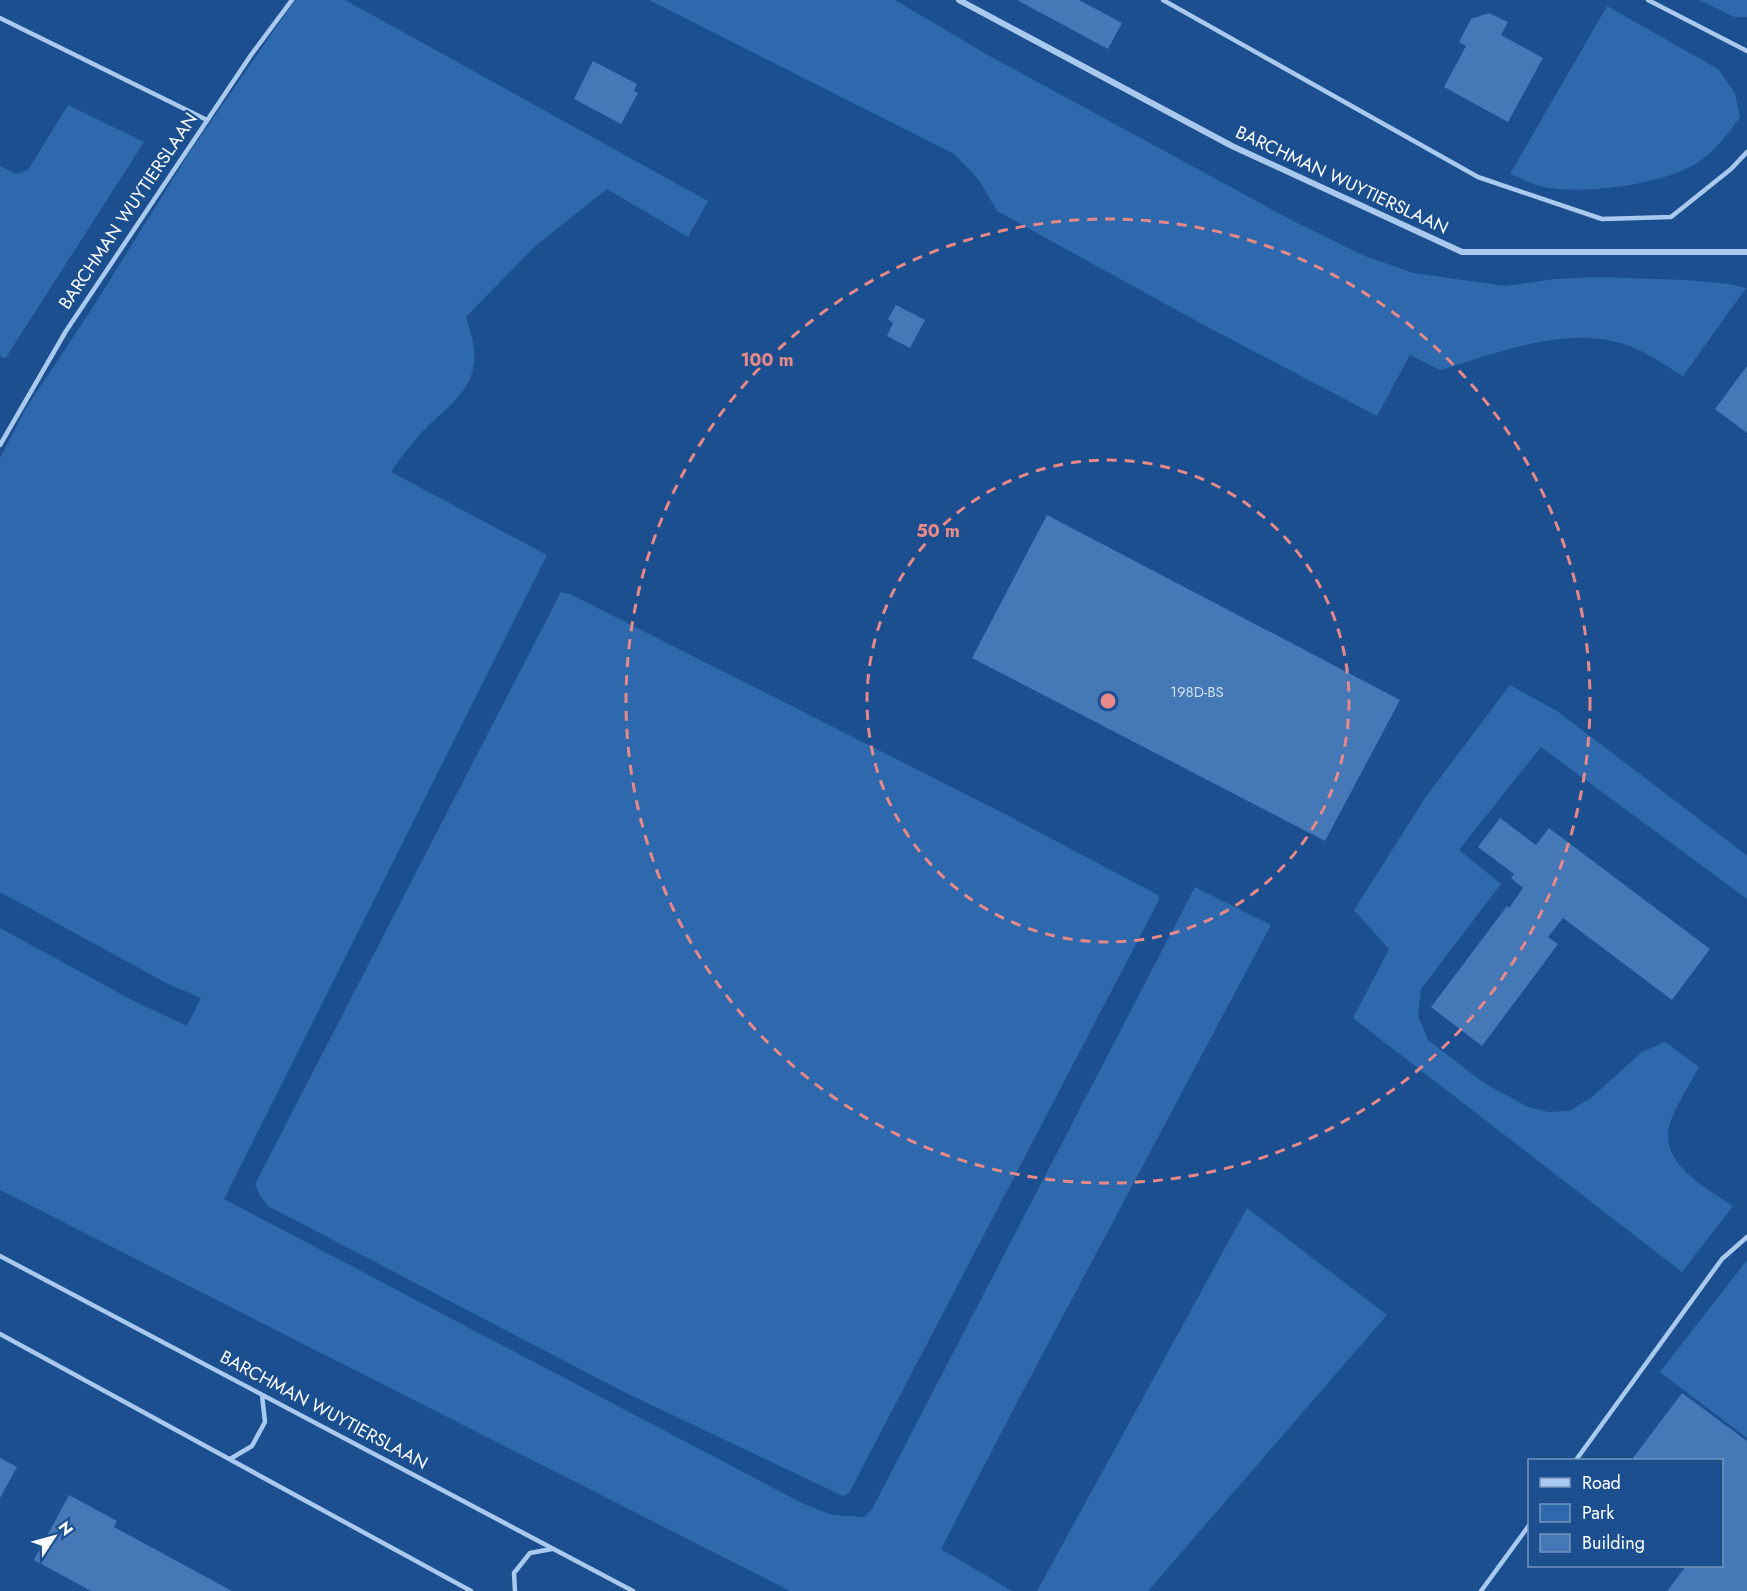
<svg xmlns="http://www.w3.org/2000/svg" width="1747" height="1591" font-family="Jost,sans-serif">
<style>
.green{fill:#2e69ad}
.building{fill:#4478b7}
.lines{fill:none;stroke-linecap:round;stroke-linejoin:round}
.lane{stroke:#a9c9ee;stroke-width:4.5}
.street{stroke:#a9c9ee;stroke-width:6}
.ring{fill:none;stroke:#e88989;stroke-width:3;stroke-dasharray:10 8}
.labels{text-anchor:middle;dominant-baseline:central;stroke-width:5;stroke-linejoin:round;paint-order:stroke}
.number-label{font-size:15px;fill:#d0dded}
.street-label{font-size:18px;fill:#fff;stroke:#1b4f8f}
.centre{fill:#e88989;stroke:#1b4f8f;stroke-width:3}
.ring-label{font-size:18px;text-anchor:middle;font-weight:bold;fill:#e88989;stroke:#1b4f8f;stroke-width:5;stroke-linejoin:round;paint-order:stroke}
</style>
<rect width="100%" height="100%" fill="#1b4f8f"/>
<path class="green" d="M295,0H345L708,201L688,237L607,189L534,247L466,317C470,331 476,347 474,363C471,391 448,407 429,425C415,439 402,455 391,472L547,555L224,1199L804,1504L832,1515L864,1517L872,1509L1195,887L1271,925L1024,1389L941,1549L1012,1591H790L0,1190V928L132,1000L187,1026L201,998L168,984L0,892V458L26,408L95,304L189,153Z
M649,0H895L986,54L1293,221L1365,256L1413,273L1506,286L1554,279L1599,277L1685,280L1729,284L1746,288L1683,376C1666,366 1648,353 1630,346C1568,323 1500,353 1440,370L1410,355L1377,416L1200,323L997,211L979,180L954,154Z
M1699,0H1747V17H1734Z
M1607,6L1718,69L1735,93L1740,117C1728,134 1711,156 1692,166C1656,185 1580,196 1540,186C1530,183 1520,178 1510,174Z
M68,105L144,142L5,359L0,356V166L16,174L28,170Z
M561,592L570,594L1003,813L1158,895L1159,900L849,1493L843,1496L622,1391L268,1206L260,1196L255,1184Z
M1510,685L1557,711L1745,854L1747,856V899L1541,747L1459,850L1501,884L1421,989L1418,1016L1428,1040L1484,1083L1526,1106L1548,1112L1569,1111L1592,1097L1642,1052L1665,1042L1699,1067C1690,1085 1669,1115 1668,1134C1666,1167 1709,1190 1733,1206L1682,1272L1353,1018L1389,949L1354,910L1425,798Z
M1247,1208L1387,1315L1148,1591H1037Z
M1747,1260V1438L1660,1372Z"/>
<path class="building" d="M1017,0H1079L1122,23L1108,49Z
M1489,13L1508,22L1501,35L1543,58L1508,122L1444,87L1466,46L1459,42L1471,19Z
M593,61L637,84L634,91L638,93L621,124L574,99Z
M896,305L925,320L910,348L887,336L893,323L888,319Z
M1747,366V433L1715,409Z
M1047,515L1400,700L1325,841L972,658Z
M1500,818L1536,845L1549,828L1710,949L1672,1000L1563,918L1548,937L1558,944L1482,1046L1431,1007L1507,906L1509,908L1523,888L1511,878L1514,874L1478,847Z
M1682,1393L1747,1441V1591H1667L1686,1566H1722V1460H1637L1633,1458Z
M0,1458L17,1467L0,1498Z
M69,1495L117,1521L114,1527L232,1591H91L34,1560Z"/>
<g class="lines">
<path class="lane" d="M1163,0L1478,177L1602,219L1671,217L1731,169L1747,152
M1648,0L1747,51
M0,18L207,120
M0,445L66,331L251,55L292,0
M0,1256L633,1591
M0,1334L471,1591
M230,1459L252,1446L265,1422L262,1395
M1576,1460L1722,1259L1747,1237
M515,1591L514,1573L530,1553L552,1549
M1481,1591L1530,1524"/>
<path class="street" d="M959,0L1232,146L1462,252H1747"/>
</g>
<g class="ring">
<circle cx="1108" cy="701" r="241"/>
<circle cx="1108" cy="701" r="482"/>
</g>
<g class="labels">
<g class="number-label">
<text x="1197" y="692">198D-BS</text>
</g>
<g class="street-label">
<text transform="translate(1342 180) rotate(25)">BARCHMAN WUYTIERSLAAN</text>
<text transform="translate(128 211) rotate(-56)">BARCHMAN WUYTIERSLAAN</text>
<text transform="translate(324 1410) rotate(28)">BARCHMAN WUYTIERSLAAN</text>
</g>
</g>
<circle cx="1108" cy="701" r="9" class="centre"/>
<g class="ring-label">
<text x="767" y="366">100 m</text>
<text x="938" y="537">50 m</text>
</g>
<rect x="1528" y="1459" width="195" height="108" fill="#1b4f8f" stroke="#7695bc" stroke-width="1.5"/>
<rect x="1540" y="1478" width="30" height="9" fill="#a9c9ee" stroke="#7695bc" stroke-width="1.5"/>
<text x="1582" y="1489" font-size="18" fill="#ffffff">Road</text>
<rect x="1540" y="1504" width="30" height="18" fill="#2e69ad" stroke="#7695bc" stroke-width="1.5"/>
<text x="1582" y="1519" font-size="18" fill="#ffffff">Park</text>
<rect x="1540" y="1534" width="30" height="18" fill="#4478b7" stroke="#7695bc" stroke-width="1.5"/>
<text x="1582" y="1549" font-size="18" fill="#ffffff">Building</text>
<g transform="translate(54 1537) rotate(54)" stroke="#1b4f8f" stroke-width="4.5" paint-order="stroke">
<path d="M0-4.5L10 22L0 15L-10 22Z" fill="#ffffff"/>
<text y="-9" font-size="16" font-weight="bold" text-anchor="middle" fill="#ffffff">N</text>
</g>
</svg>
